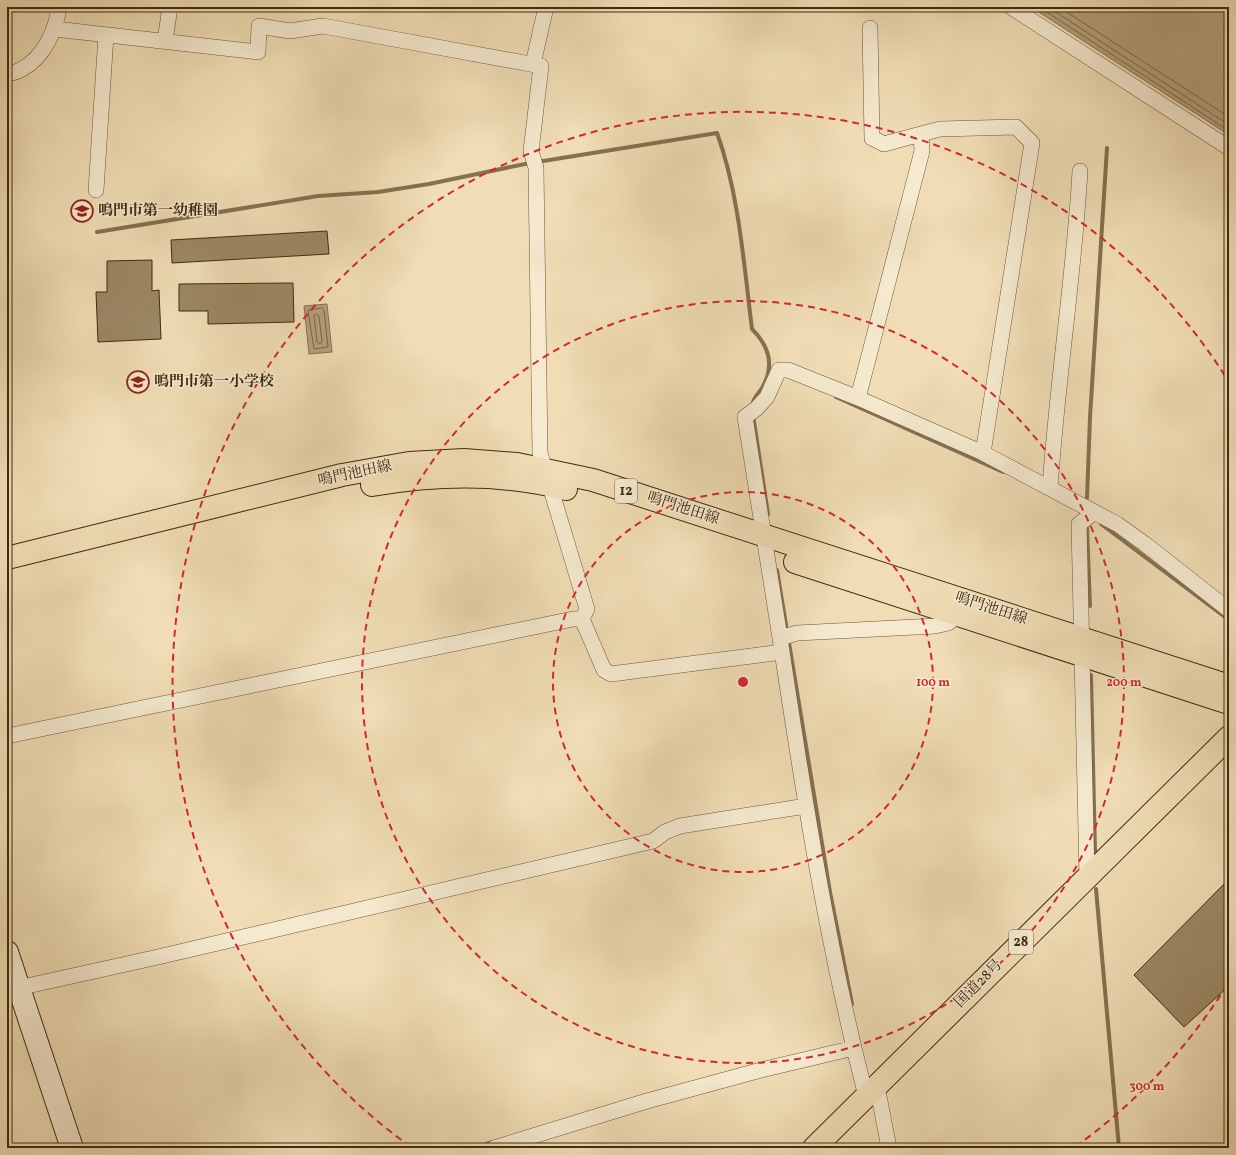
<svg xmlns="http://www.w3.org/2000/svg" width="1236" height="1155" font-family="Vollkorn,'Noto Serif JP',serif">
<style>
.water{fill:#b4a07c;stroke:#867150}
.lines{fill:none;stroke-linecap:round;stroke-linejoin:round}
.shore{stroke:#7a6645;stroke-width:1}
.stream{stroke:#867150;stroke-width:4}
.building{fill:#9c8865;stroke:#402b0e}
.street-casing{stroke:#6c5838;stroke-width:16}
.secondary-casing{stroke:#402b0e;stroke-width:24}
.primary-casing{stroke:#402b0e;stroke-width:24}
.highway-casing{stroke:#402b0e;stroke-width:24}
.street{stroke:#f5e9cf;stroke-width:15}
.secondary{stroke:#f5e9cf;stroke-width:22}
.primary{stroke:#f0ddb5;stroke-width:22}
.highway{stroke:#f0ddb5;stroke-width:22}
.ring{fill:none;stroke:#d62828;stroke-width:2;stroke-dasharray:7 5}
.labels{text-anchor:middle;dominant-baseline:central;stroke-width:3;stroke-linejoin:round;paint-order:stroke}
.shield{fill:#f5e9cf;stroke:#766448;stroke-width:1}
.shield-label{font-size:14px;font-weight:bold;fill:#402b0e}
.poi-label{font-size:15px;font-weight:bold;fill:#402b0e;stroke:#f5e9cf;text-anchor:start}
.street-label{font-size:15px;fill:#402b0e;stroke:#f5e9cf}
.centre{fill:#d62828;stroke:#f5e9cf;stroke-width:2}
.ring-label{font-size:12px;text-anchor:middle;font-weight:bold;fill:#d62828;stroke:#f5e9cf;stroke-width:3;stroke-linejoin:round;paint-order:stroke}
</style>
<rect width="100%" height="100%" fill="#f0ddb5"/>
<filter id="stains"><feTurbulence type="fractalNoise" baseFrequency=".005" numOctaves="4"/><feColorMatrix values="0 0 0 0 .2 0 0 0 0 .09 0 0 0 0 .02 0 0 0 .5 -.17"/></filter>
<radialGradient id="worn" r=".72"><stop offset=".6" stop-color="#630" stop-opacity="0"/><stop offset="1" stop-color="#630" stop-opacity=".3"/></radialGradient>
<path class="water" d="M1031,7H1229V135Z
M327,304L332,352L309,354L304,306Z"/>
<g class="lines">
<path class="shore" d="M1039,7L1229,131
M1048,7L1229,125
M1059,7L1229,117
M322,308L324,310L328,347L314,349L308,311Z
M316,314L319,316L322,342L320,344L317,342L314,316Z"/>
<path class="stream" d="M537,162L717,133C739,193 744,266 752,329C769,346 775,366 762,388C758,394 752,399 752,407
M97,232L318,196L378,192L429,184L530,163
M836,397L1003,472
M753,415L768,514
M1087,498L1090,417L1107,148
M1101,524L1229,620
M1087,528L1090,606
M777,570L830,892L852,1004
M1091,675L1095,851
M1096,889L1119,1148
M475,1148L492,1142"/>
</g>
<path class="building" d="M327,231L329,254L172,263L171,240Z
M152,260V291L159,290L161,339L98,342L96,292H107V261Z
M293,283L294,322L208,324V311H179V284Z
M1229,879V986L1184,1027L1134,975Z"/>
<g class="lines">
<g class="street-casing">
<path id="street" d="M1011,7L1229,148
M55,29L258,52L259,26L290,31L323,26L541,66L531,151L536,168L540,453L587,609L582,619
M165,41L170,7
M533,64L546,7
M7,74C12,73 18,72 22,69C44,57 56,30 59,7
M921,134L940,129L1016,127L1032,143L983,453L1117,524L1145,544L1229,610
M96,190L106,35
M858,398L922,151L921,134L884,144L872,138L870,28
M1050,488C1057,382 1074,277 1080,171
M582,619L604,670L611,674L782,652
M780,638L745,417L757,408L767,397L779,370H788L858,398L983,453
M7,736L573,619H582
M1087,877L1079,524L1095,512
M18,988L158,957L653,841L665,832L680,826L806,806
M877,1086L889,1148
M866,1096C827,946 803,791 780,638L797,633L935,626L948,623L959,615
M494,1148L647,1101L761,1070L854,1048"/>
</g>
<g class="secondary-casing">
<path id="secondary" d="M7,952L72,1148"/>
</g>
<g class="primary-casing">
<path id="primary" d="M372,485C436,474 502,472 566,489
M7,558L342,475L409,463L464,460L517,464L593,480L1229,686
M795,562L1229,703"/>
</g>
<g class="highway-casing">
<path id="highway" d="M814,1148L1229,737"/>
</g>
<use href="#street" class="street"/>
<use href="#secondary" class="secondary"/>
<use href="#primary" class="primary"/>
<use href="#highway" class="highway"/>
</g>
<g class="ring">
<circle cx="743" cy="682" r="190"/>
<circle cx="743" cy="682" r="381"/>
<path d="M1227 985A571 571 0 0 1 1075 1147M411 1147A571 571 0 1 1 1227 379"/>
</g>
<defs>
<g id="school-ring" transform="scale(1.15)"><circle r="9.5" fill="#f5e9cf" stroke="#8f2418" stroke-width="1.5"/><path d="M0-5L7-2L0 1L-7-2ZM-4 1L0 2.5L4 1V4Q0 6-4 4Z" fill="#8f2418"/></g>
</defs>
<g fill-rule="evenodd">
<use href="#school-ring" x="82" y="211"/>
<use href="#school-ring" x="138" y="382"/>
</g>
<g class="labels">
<g class="shield">
<rect x="615" y="479" width="22" height="24" rx="3"/>
<rect x="1009" y="930" width="24" height="24" rx="3"/>
</g>
<g class="shield-label">
<text x="626" y="491">12</text>
<text x="1021" y="942">28</text>
</g>
<g class="poi-label">
<text x="98" y="211">鳴門市第一幼稚園</text>
<text x="154" y="382">鳴門市第一小学校</text>
</g>
<g class="street-label">
<text transform="translate(355 474) rotate(-12)">鳴門池田線</text>
<text transform="translate(683 509) rotate(18)">鳴門池田線</text>
<text transform="translate(991 609) rotate(18)">鳴門池田線</text>
<text transform="translate(979 984) rotate(-45)">国道28号</text>
</g>
</g>
<circle cx="743" cy="682" r="6" class="centre"/>
<g class="ring-label">
<text x="933" y="686">100 m</text>
<text x="1124" y="686">200 m</text>
<text x="1147" y="1090">300 m</text>
</g>
<rect width="1236" height="1155" fill="none" stroke="#f0ddb5" stroke-width="24"/>
<rect x="8" y="8" width="1220" height="1139" fill="none" stroke="#402b0e" stroke-width="2"/>
<rect x="12" y="12" width="1212" height="1131" fill="none" stroke="#402b0e"/>
<rect width="100%" height="100%" filter="url(#stains)"/>
<rect width="100%" height="100%" fill="url(#worn)"/>
</svg>
